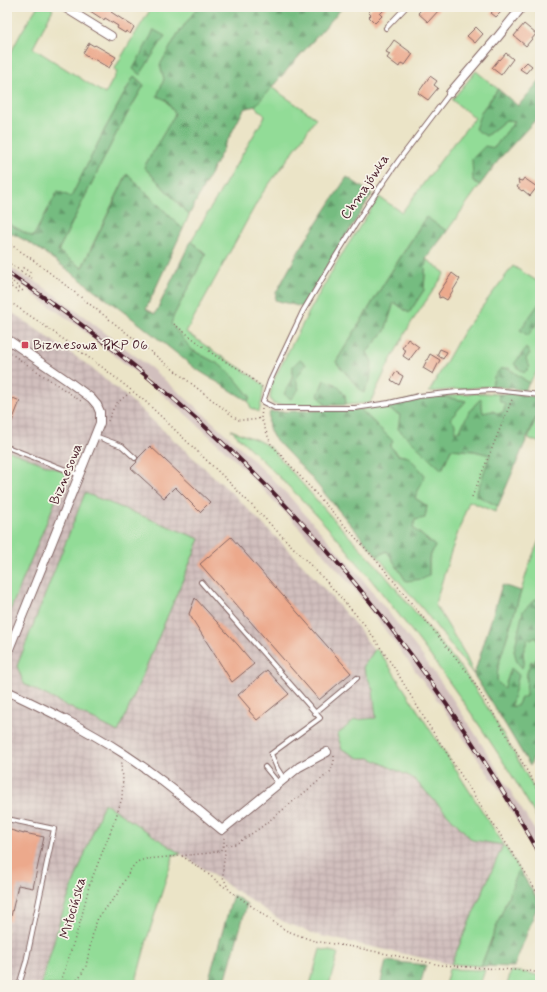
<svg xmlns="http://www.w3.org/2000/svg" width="547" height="992" font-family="Mynerve,sans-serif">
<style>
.industrial{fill:url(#industrial-grid)}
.railway{fill:#d1bfbd}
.green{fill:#92dc97;stroke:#6e7e61}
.forest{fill:url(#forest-firs);stroke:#606e56}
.building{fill:#eca98c}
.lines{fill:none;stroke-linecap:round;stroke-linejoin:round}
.lane-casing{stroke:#826462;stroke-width:6}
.street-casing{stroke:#826462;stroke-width:10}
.path{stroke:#826462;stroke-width:1.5;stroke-dasharray:1 3;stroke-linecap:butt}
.lane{stroke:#fff;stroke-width:4}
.street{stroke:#fff;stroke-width:8}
.rail-casing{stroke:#4a1f2b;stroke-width:4}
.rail{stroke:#f7f3e8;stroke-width:2.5;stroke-dasharray:8;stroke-linecap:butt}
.poi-dot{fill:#d1495b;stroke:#f7f3e8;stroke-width:1.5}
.labels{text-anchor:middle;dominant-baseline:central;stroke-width:3.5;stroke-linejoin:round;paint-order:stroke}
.street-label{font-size:14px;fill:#4a1f2b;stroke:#f7f3e8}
.poi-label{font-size:14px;fill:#4a1f2b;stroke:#f7f3e8;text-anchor:start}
</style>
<defs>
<pattern id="industrial-grid" width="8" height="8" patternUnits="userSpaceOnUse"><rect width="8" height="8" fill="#d1bfbd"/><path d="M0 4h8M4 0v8" fill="none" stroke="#b5a4a3"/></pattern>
<pattern id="forest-firs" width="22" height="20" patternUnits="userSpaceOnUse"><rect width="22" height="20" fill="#75bc80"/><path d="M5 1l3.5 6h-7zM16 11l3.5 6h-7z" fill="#629869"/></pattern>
</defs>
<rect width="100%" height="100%" fill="#f7f3e8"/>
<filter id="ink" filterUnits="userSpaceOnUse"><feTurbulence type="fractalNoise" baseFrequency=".025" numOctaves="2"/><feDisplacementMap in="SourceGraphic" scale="8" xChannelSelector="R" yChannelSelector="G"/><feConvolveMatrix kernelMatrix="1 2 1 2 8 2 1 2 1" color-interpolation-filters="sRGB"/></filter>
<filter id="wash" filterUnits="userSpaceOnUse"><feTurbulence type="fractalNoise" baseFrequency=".012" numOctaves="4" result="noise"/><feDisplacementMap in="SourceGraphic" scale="16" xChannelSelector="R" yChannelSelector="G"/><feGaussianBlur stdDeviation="0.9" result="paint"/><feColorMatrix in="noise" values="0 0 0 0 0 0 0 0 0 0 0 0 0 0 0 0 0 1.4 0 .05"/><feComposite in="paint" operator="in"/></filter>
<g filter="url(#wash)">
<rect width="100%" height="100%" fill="#ebe4c7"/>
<path class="industrial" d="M7,309L85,363L127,397L235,496L305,567L360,630L462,786L504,845L451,964L317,935L282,921L104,803L63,911L41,985H7Z"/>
<path class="railway" d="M7,265L28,279L29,278L41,285L78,312L151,368L197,408L242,449L288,495L360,576L418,650L448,692L476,735L540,839V861L498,788L438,701L353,587L319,549L280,507L234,459L189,417L144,379L74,323L35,296L24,286L7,275Z"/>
<path class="green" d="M37,7H49L53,9L33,48L105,94L117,72L114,70L130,42L152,7H198L177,35L164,79L166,100L176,114L144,167L189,215L183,229L127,174L81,269L58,251L117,132L144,85L134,76L105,129L71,198L58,191L33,237L7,223V60L21,33Z
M476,71L498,89L481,112L486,136L506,120L515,121L494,148L473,181L480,185L447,231L425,218L383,285L336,362L364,393L367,352L385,331L394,302L409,313L424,290L426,259L445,273L411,323L389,363L370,403L346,405L345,395L324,380L318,395L326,405H281L273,404L270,398L272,383L289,350L309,312L340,257L379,197L402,212L453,144L475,118L452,100Z
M271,87L316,118L298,145L261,195L186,332L219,355L242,369L264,385L262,400L259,412L251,408L248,401L250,396L220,365L192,350L170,324L174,315L206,254L191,241L265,116L255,106Z
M513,266L540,283V367L529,383L508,368L494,377L492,386L429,392L463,332Z
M483,393L498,394L500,400L505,403L504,411L499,414L492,411L483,414L481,399C470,408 465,419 460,431L455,432L450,419L466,401L440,396Z
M383,406L400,415L442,470L451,449L474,451L491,455L476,495L498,506L495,512L469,501L451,552L435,604L465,654L474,675L422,608L377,556L387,551L406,581L429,575V559L435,546L413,528L415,520L425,517L427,506L415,498L409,457L399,455L390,446L393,441L360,409Z
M540,408V443L528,438Z
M231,430L257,440L270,447L335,521L379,568L462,669L487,707L510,746L540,799V824C508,765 469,709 429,654C408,626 386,598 364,571C355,560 346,548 337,538C304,500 267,465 231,430Z
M7,450L67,473L7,618Z
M85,493L200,539L122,724L118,732L24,684L17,666Z
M540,538V600L535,599L514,651L524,662L523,652L528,638L536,637L540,646L534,665L532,661L527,673L526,696L521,698L517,707L511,706L504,689L497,681L498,666L530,562Z
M376,648L386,661L504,845L519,869L481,966L451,964L503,845L472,840L413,778L370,758H359L342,749L337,735L354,720L376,718L373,690L363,667Z
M104,803L181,854L172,855L173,857L148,936L135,985H41L63,911Z
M320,949L338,953L329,985H310Z
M449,969L485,970L480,985H445Z
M511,971L529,973L540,976V985H507Z"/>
<path class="forest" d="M198,7H343L255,106L244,109L189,215L144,167L175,114L166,100L157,96L164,79L160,65L177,35Z
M154,30L165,36L140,75L133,69Z
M134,76L144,85L117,132L58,251L82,268L127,174L183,229L146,309L155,314L191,241L206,254L174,315L171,324L192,350L220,365L234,377L250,397L248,401L196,369L141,325L53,259L30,243L7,231V223L33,237L58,191L71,197L105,129Z
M540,80V115L501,157L480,185L473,181L472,159L485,146L494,148L515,121L506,120L486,136L475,129L481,112L498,89L518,106Z
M347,177L372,194L302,307L275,300L276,293L300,249Z
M426,217L447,231L426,259L424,290L409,313L394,302L385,331L367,352L372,362L370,381L363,393L336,362L383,285Z
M540,302V319L528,336L520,330Z
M526,348L530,353L526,359L530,367L524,373L514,364Z
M300,359L306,364L296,379L299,389L291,399L284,394L292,378L293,366Z
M508,368L529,383L525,390L492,386L494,377L500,369Z
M324,380L336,384L345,395L346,405H326L318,395Z
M513,393L540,398V408L498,506L476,495L490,455L474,451L451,449L442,470L398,429L400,415L383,406L414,399L440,396L466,401L450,419L455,424V432L460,431C465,419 471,407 481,399L483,413L492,411L499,414L504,411L505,404L500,401L498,394Z
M360,409L393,441L390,446L398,455L409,457L425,475L415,498L427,506L425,518L415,520L413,528L435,546L429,559V575L423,579L406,581L387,551L377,556L309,475L274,438C268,429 267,422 270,412Z
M502,585L521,591L498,666L497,681L504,689L511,668L519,675L511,706H517L521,698L526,696L527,673L531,661L534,665L540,646L536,637L531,640L528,638L523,652L524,662L522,668L517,662L514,651L523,611L535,599L540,600V740L530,766L502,719L474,675Z
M519,869L539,902L514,967L481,966Z
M233,895L247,904L224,985H207Z
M386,961L426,965L420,985H380Z"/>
<g id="blocks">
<path class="building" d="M84,7H107L112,10L111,12L134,27L130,34L126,31L125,33L117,28L118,26L105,18L104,20Z
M373,7H387L380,14L382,16L375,23L369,17L371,15L368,12Z
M424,7H435L439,10L428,22L418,13Z
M489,7H506L496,17L491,13L493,11Z
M524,24L536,34L526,46L514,36Z
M476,27L483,34L475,43L467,36Z
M394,40L413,54L405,65L401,63L399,67L387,58L390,54L386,52Z
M89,43L94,46L95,45L116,57L109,68L92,58L91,59L83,53Z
M506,53L513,59L501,75L492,68L499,59L500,60Z
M527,62L532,66L526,73L520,69Z
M430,76L437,81L434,85L438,88L428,100L418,93Z
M524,178L537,187L530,196L523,190L522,191L517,187L519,184L518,180L522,181Z
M452,273L460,279L447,300L442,297L439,298V295L438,294Z
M408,339L419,347L409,360L403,356L406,351L402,348Z
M440,349L447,352L443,359L437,355Z
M430,354L440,360L433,374L423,368Z
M396,372L403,376L399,385L391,380Z
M13,398L20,401L7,434V414Z
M150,446L210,502L200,512L175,487L164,498L131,468L137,462L136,461L138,458Z
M231,537L351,673L319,700L200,564Z
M195,598L238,645L254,664L232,682L189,614Z
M267,670L289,694L257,720L249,711L250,709L238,695Z
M7,829L24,834V833L44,837L33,888L18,885L10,921H7Z"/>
</g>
</g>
<g filter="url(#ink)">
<use href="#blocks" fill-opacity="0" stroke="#826462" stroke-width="1"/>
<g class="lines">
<g class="lane-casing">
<path id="lane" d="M386,28L406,7
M450,93L399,160L367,206L334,259L303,311L270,381L263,402L275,408H355L389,403L419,396L457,392L493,390L513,392L540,395
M95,436L122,446L135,458
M7,447L79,475
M201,582L320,718L271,754L277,768L284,779
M315,713L357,678
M265,767L279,784
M7,819L54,829L26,962L19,985"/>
</g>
<g class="street-casing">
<path id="street" d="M64,7L111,36
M450,93L497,38L522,7
M7,339L68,381L91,398L97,405L100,412V423L96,433L7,654
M7,691C47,710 86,729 123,753C158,776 190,803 222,830L299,767L327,752"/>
</g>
<path class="path" d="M7,242L32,259L238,420H253L261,418
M7,262L21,271L23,268L33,274
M21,272L32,278
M7,278L13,282
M7,291L10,286
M19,292L10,286L13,282L23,291
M7,300L42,324L102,367L146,402L225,478L327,582L365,625L395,669L426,721L470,789L525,872L540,898
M174,324L217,357L241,370L262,387
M7,351L81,401
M262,409L261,418L271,444L383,568L468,673L508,737L540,794
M108,421L114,407L117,403L132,391
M472,497L513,397
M7,670L11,660
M334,756V762L330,772L260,828L236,844L224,845L225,853L223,868V877L229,890L285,930L314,941L353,947L441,965L529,971L540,973
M182,856L203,870L227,889
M60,985L81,919L89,886L115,820L122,798L123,776L121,770L122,761
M71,985L80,977L86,966L94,928L98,918L118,893L129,872L134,865L139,861L146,859L210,853L220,851L224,845V837"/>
<use href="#lane" class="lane"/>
<use href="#street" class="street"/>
<g class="rail-casing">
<path id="rail" d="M7,272C162,376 301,505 412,656C459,719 501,786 540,854"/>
</g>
<use href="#rail" class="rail"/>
</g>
</g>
<rect class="poi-dot" x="21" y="341" width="8" height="8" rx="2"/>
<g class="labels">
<g class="street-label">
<text transform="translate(365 187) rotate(-56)">Chmajówka</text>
<text transform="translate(66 474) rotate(-68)">Biznesowa</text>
<text transform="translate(73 908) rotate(-74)">Miłocińska</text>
</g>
<g class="poi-label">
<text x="33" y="345">Biznesowa PKP 06</text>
</g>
</g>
<rect width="547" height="992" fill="none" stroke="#f7f3e8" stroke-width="24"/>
</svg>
